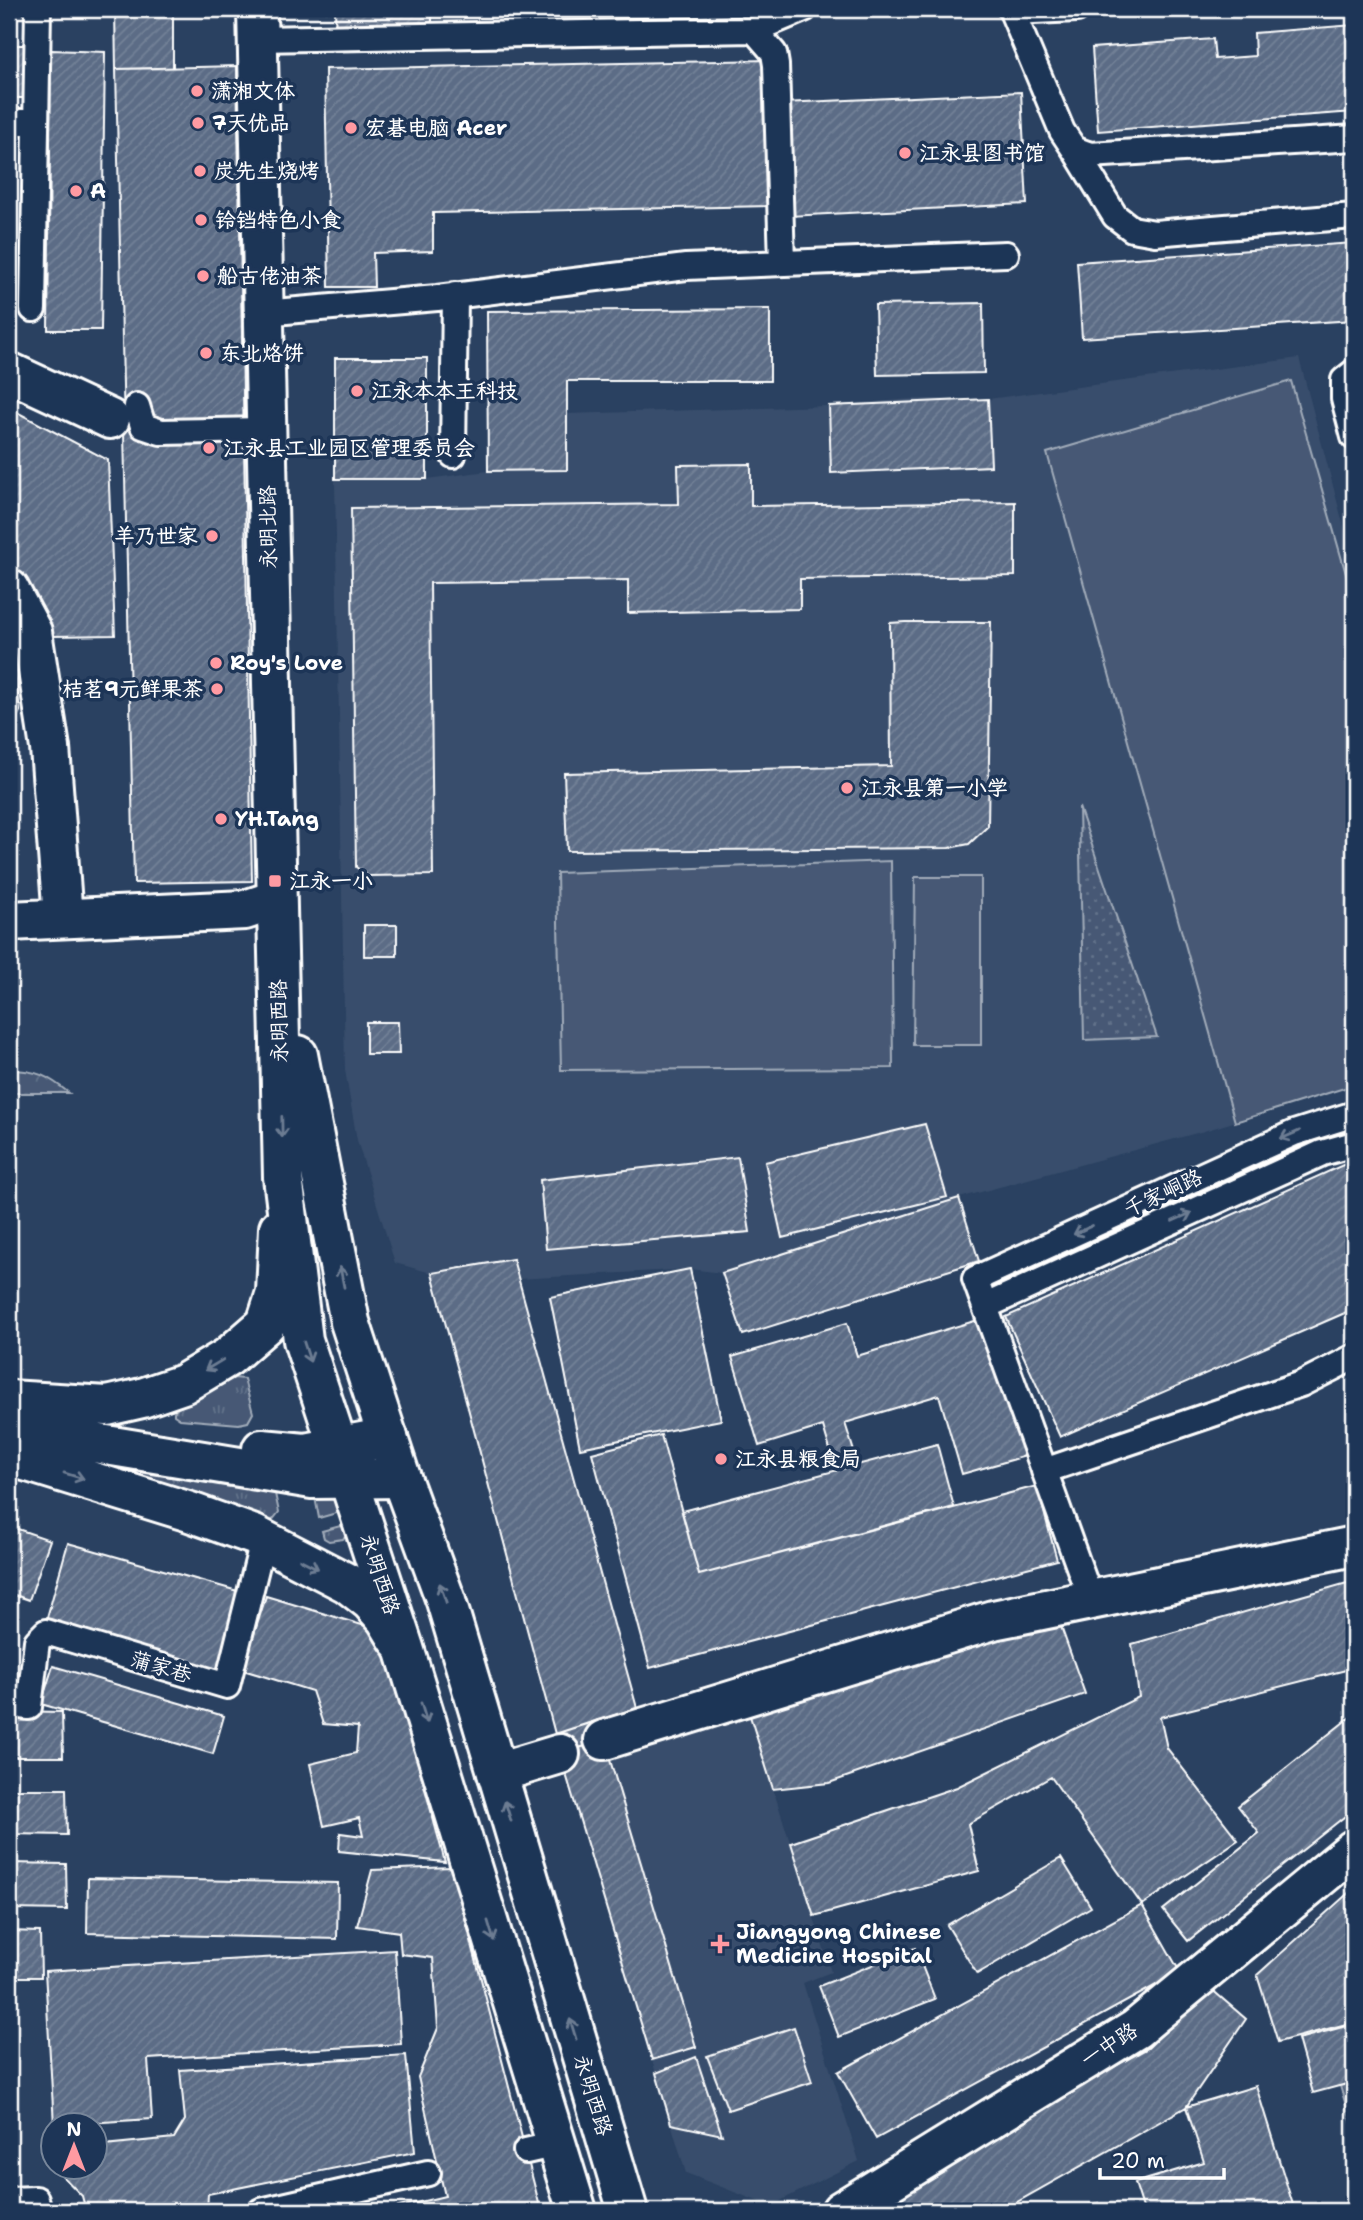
<svg xmlns="http://www.w3.org/2000/svg" width="1363" height="2220" font-family="'Shantell Sans','LXGW WenKai TC',sans-serif">
<style>
.built{fill:#394e6c}
.grass{fill:url(#grass-tufts);stroke:#a2acba;stroke-width:2}
.forest{fill:url(#forest-crowns);stroke:#a2acba;stroke-width:2}
.garden{fill:url(#garden-dots);stroke:#a2acba;stroke-width:2}
.pitch{fill:#465975;stroke:#a2acba;stroke-width:2}
.building{fill:url(#building-hatch);stroke:#fff;stroke-width:2}
.lines{fill:none;stroke-linecap:round;stroke-linejoin:round}
.lane-casing{stroke:#fff;stroke-width:30}
.street-casing{stroke:#fff;stroke-width:44}
.secondary-casing{stroke:#fff;stroke-width:44}
.primary-casing{stroke:#fff;stroke-width:44}
.lane{stroke:#1d3557;stroke-width:24}
.street{stroke:#1d3557;stroke-width:38}
.secondary{stroke:#1d3557;stroke-width:38}
.primary{stroke:#1d3557;stroke-width:38}
.oneway{stroke:#6c7c92}
.poi-dot{fill:#ff9aa2;stroke:#1d3557;stroke-width:2.5}
.labels{text-anchor:middle;dominant-baseline:central;stroke-width:7;stroke-linejoin:round;paint-order:stroke}
.poi-label{font-size:21px;font-weight:bold;fill:#fff;stroke:#1d3557;text-anchor:start}
.street-label{font-size:21px;fill:#fff;stroke:#1d3557}
</style>
<defs>
<pattern id="grass-tufts" width="24" height="20" patternUnits="userSpaceOnUse" patternTransform="scale(1.75)"><rect width="24" height="20" fill="#465975"/><path d="M3 7l-1-3M5 7V3M7 7l1-3M15 17l-1-3M17 17v-4M19 17l1-3" fill="none" stroke="#62728a"/></pattern>
<pattern id="forest-crowns" width="20" height="18" patternUnits="userSpaceOnUse" patternTransform="scale(1.75)"><rect width="20" height="18" fill="#465975"/><path d="M2 6a3 3 0 1 1 6 0M12 15a3 3 0 1 1 6 0" fill="none" stroke="#62728a"/></pattern>
<pattern id="garden-dots" width="8" height="8" patternUnits="userSpaceOnUse" patternTransform="scale(1.75)"><rect width="8" height="8" fill="#465975"/><path d="M2 2h.1M6 6h.1" fill="none" stroke="#62728a" stroke-width="1.8" stroke-linecap="round"/></pattern>
<pattern id="building-hatch" width="6" height="6" patternUnits="userSpaceOnUse" patternTransform="scale(1.75)"><rect width="6" height="6" fill="#5b6c86"/><path d="M-1 1l2-2M0 6l6-6M5 7l2-2" fill="none" stroke="#748298"/></pattern>
</defs>
<rect width="100%" height="100%" fill="#2a4161"/>
<filter id="ink" filterUnits="userSpaceOnUse"><feTurbulence type="fractalNoise" baseFrequency=".0143" numOctaves="2"/><feDisplacementMap in="SourceGraphic" scale="14" xChannelSelector="R" yChannelSelector="G"/><feConvolveMatrix kernelMatrix="1 2 1 2 8 2 1 2 1" color-interpolation-filters="sRGB"/></filter>
<g filter="url(#ink)">
<path class="built" d="M115,9H417V14L115,10Z
M1299,358L1354,565V1085L1204,1131L959,1198L722,1273L690,1269L465,1282L395,1263L357,1140L345,1070L335,479H427L488,471L567,414L829,406L911,399H988Z
M744,1697L831,1972L803,1983L859,2161L770,2206L686,2173L560,1754Z"/>
<path class="grass" d="M234,1378L244,1379L253,1413L248,1422L239,1424L180,1419L174,1415V1412L178,1408Z
M100,1460L274,1489L279,1512L271,1522L98,1467Z
M330,1494L336,1499L340,1512L319,1518L315,1497Z
M344,1525L345,1536L343,1539L329,1541L324,1538L322,1531Z"/>
<path class="forest" d="M9,1070C37,1070 48,1076 69,1093H9Z
M1354,2082V2131L1340,2086Z"/>
<path class="garden" d="M1079,807L1157,1037L1084,1040Z"/>
<path class="pitch" d="M1291,381L1354,602V1085L1235,1122L1047,453Z
M891,861L893,1068L561,1070L557,873Z
M915,877H981V1045H913Z"/>
<path class="building" d="M115,9H173V68L116,69Z
M335,9H432V36L336,37Z
M1354,25V112L1098,131L1092,48L1213,39L1215,59L1255,56L1254,33Z
M9,45H26V98H9Z
M51,50L105,52L101,330H48Z
M769,60L771,206L433,213V251L373,253L374,287H329L325,69Z
M237,66L252,881L134,883L116,69Z
M1021,92L1027,204L789,216L783,103Z
M9,148L16,149L14,294H9Z
M1354,243V320L1082,338L1077,262Z
M983,303L984,373L877,375L875,305Z
M770,309V381H567V470L488,471L487,311Z
M335,358H427V479H335Z
M988,399L991,466L831,473L829,406Z
M9,408L108,460L115,635L53,636L9,560Z
M751,464V506L1015,502V576L800,579V609L628,613V580L430,583L433,875L368,876L356,867L351,508L679,504L678,465Z
M905,622H991L988,826L969,844L949,848L567,851L564,773L891,766L890,623Z
M9,628L20,711L9,735Z
M364,925H397V956H364Z
M366,1022H398L399,1054H366Z
M925,1124L947,1197L782,1238L765,1162Z
M738,1157L750,1232L546,1249L540,1180Z
M1354,1160V1309L1060,1437L1006,1317Z
M959,1198L979,1261L743,1335L722,1273Z
M513,1259L637,1708L555,1734L432,1273Z
M690,1269L721,1420L580,1448L550,1297Z
M988,1317L1029,1455L962,1474L939,1395L845,1423L858,1464L836,1470L823,1426L759,1446L732,1357L847,1323L857,1356Z
M661,1435L699,1575L1037,1486L1057,1560L650,1668L592,1453Z
M937,1444L954,1507L699,1575L682,1511Z
M9,1526L50,1540L29,1600L9,1593Z
M68,1543L241,1592L218,1671L46,1621Z
M1354,1581V1668L1160,1717L1167,1748L1238,1840L1142,1905L1051,1777L968,1824L979,1871L814,1916L791,1843L957,1787L1139,1697L1132,1644Z
M266,1596L382,1631L445,1862L339,1851L340,1833L363,1836L359,1818L324,1826L310,1764L356,1753L358,1727L323,1724L312,1691L243,1670Z
M1054,1607L1085,1694L829,1783L773,1789L744,1697Z
M53,1666L224,1716L213,1754L41,1704Z
M9,1711L62,1712L63,1757H9Z
M1354,1714V1809L1188,1941L1163,1910L1259,1833L1238,1806Z
M598,1720L604,1740L560,1754L555,1734Z
M604,1740L696,2047L652,2060L560,1754Z
M9,1789H66L67,1835L9,1834Z
M1061,1858L1091,1907L977,1974L947,1925Z
M9,1863L66,1864L67,1910L9,1909Z
M452,1867L541,2211H382L445,2196L418,2077L438,2028L433,1958L401,1954L399,1932L357,1926L372,1870Z
M88,1878L338,1883L337,1939L87,1933Z
M1354,1888V2022L1278,2042L1257,1975Z
M1142,1905L1180,1972L876,2139L838,2072Z
M9,1931L40,1932L41,1977H9Z
M915,1948L935,1999L839,2037L819,1986Z
M395,1950L401,2044L148,2059L152,2119L54,2125L45,1971Z
M1210,1988L1246,2019L1186,2107L1001,2211H855L1148,2048Z
M1354,2024V2082L1313,2093L1298,2039Z
M794,2027L812,2082L728,2110L707,2056Z
M406,2055L415,2152L208,2194L207,2211H86L82,2196L55,2168H94V2146L174,2138L185,2120L180,2070Z
M696,2057L722,2135L671,2124L656,2073Z
M1256,2086L1294,2208L1284,2211H1144L1135,2183L1204,2162L1186,2107Z
M1099,2203L1101,2211H1055Z
M1328,2206L1329,2211H1284L1294,2208Z"/>
<g class="lines">
<g class="lane-casing">
<path id="lane" d="M1011,9L1062,131L1074,149L1090,155L1354,138
M1012,12L1077,9
M754,30L774,53L776,65L782,263
M257,39L754,30L804,9
M9,122H36
M1074,149L1115,216L1132,229L1155,233L1354,216
M33,309L38,9
M263,313L437,298L686,267L1006,254
M1354,372L1344,380V399L1354,437
M137,406L143,426L161,432L266,430
M453,455L455,295
M986,1306L1322,1153L1354,1144
M1044,1471L1301,1384L1354,1357
M1091,1600L975,1279L1294,1133L1354,1114
M9,1705L29,1707L37,1641L46,1632L227,1686L263,1540
M526,2151L557,2144
M9,2200L36,2199L39,2211
M261,2211L428,2173"/>
</g>
<g class="street-casing">
<path id="street" d="M9,372L110,419
M9,589L32,632L50,748L63,918
M9,921L245,910L275,900
M604,1740L993,1620L1354,1546
M497,1773L560,1754
M841,2211L1136,2029L1354,1849"/>
</g>
<g class="secondary-casing">
<path id="secondary" d="M9,1400L107,1406L142,1398L183,1384L228,1357L266,1324L276,1293L279,1228
M9,1429L312,1479L401,1478
M262,1449L305,1453L388,1437
M9,1456L190,1512L254,1535L347,1583L370,1601L386,1619L398,1639"/>
</g>
<g class="primary-casing">
<path id="primary" d="M257,9L283,1177L303,1340L404,1648L577,2211
M298,1055L350,1322L401,1478L446,1601L628,2211"/>
</g>
<use href="#lane" class="lane"/>
<use href="#street" class="street"/>
<use href="#secondary" class="secondary"/>
<use href="#primary" class="primary"/>
</g>
<defs><path id="oneway-shaft" d="M-6 0H5M1.5-3L5.5 0L1.5 3" fill="none" stroke-width="1.6" stroke-linecap="round" stroke-linejoin="round" transform="scale(1.75)"/></defs>
<g class="oneway">
<use href="#oneway-shaft" transform="translate(282 1127) rotate(89)"/>
<use href="#oneway-shaft" transform="translate(1290 1135) rotate(157)"/>
<use href="#oneway-shaft" transform="translate(1182 1217) rotate(-24)"/>
<use href="#oneway-shaft" transform="translate(1083 1230) rotate(155)"/>
<use href="#oneway-shaft" transform="translate(342 1277) rotate(-101)"/>
<use href="#oneway-shaft" transform="translate(307 1352) rotate(72)"/>
<use href="#oneway-shaft" transform="translate(214 1365) rotate(149)"/>
<use href="#oneway-shaft" transform="translate(74 1476) rotate(17)"/>
<use href="#oneway-shaft" transform="translate(309 1564) rotate(27)"/>
<use href="#oneway-shaft" transform="translate(443 1593) rotate(-109)"/>
<use href="#oneway-shaft" transform="translate(424 1713) rotate(73)"/>
<use href="#oneway-shaft" transform="translate(508 1811) rotate(-107)"/>
<use href="#oneway-shaft" transform="translate(491 1931) rotate(73)"/>
<use href="#oneway-shaft" transform="translate(573 2029) rotate(-107)"/>
</g>
</g>
<g class="poi-dot">
<circle cx="197" cy="91" r="7"/>
<circle cx="198" cy="123" r="7"/>
<circle cx="351" cy="128" r="7"/>
<circle cx="905" cy="153" r="7"/>
<circle cx="200" cy="171" r="7"/>
<circle cx="76" cy="191" r="7"/>
<circle cx="201" cy="220" r="7"/>
<circle cx="203" cy="276" r="7"/>
<circle cx="206" cy="353" r="7"/>
<circle cx="357" cy="391" r="7"/>
<circle cx="209" cy="448" r="7"/>
<circle cx="212" cy="536" r="7"/>
<circle cx="216" cy="663" r="7"/>
<circle cx="217" cy="689" r="7"/>
<circle cx="847" cy="788" r="7"/>
<circle cx="221" cy="819" r="7"/>
<rect x="268" y="874" width="14" height="14" rx="3.5"/>
<circle cx="721" cy="1459" r="7"/>
<path d="M716.5 1933.5h7v7h7v7h-7v7h-7v-7h-7v-7h7z"/>
</g>
<g class="labels">
<g class="poi-label">
<text x="211" y="91">潇湘文体</text>
<text x="212" y="123">7天优品</text>
<text x="365" y="128">宏碁电脑 Acer</text>
<text x="919" y="153">江永县图书馆</text>
<text x="214" y="171">炭先生烧烤</text>
<text x="90" y="191">A</text>
<text x="215" y="220">铃铛特色小食</text>
<text x="217" y="276">船古佬油茶</text>
<text x="220" y="353">东北烙饼</text>
<text x="371" y="391">江永本本王科技</text>
<text x="223" y="448">江永县工业园区管理委员会</text>
<text x="198" y="536" text-anchor="end">羊乃世家</text>
<text x="230" y="663">Roy's Love</text>
<text x="203" y="689" text-anchor="end">桔茗9元鲜果茶</text>
<text x="861" y="788">江永县第一小学</text>
<text x="235" y="819">YH.Tang</text>
<text x="289" y="881">江永一小</text>
<text x="735" y="1459">江永县粮食局</text>
<text x="736" y="1932">Jiangyong Chinese<tspan x="736" dy="24">Medicine Hospital</tspan></text>
</g>
<g class="street-label">
<text transform="translate(268 527) rotate(-91)">永明北路</text>
<text transform="translate(279 1021) rotate(-91)">永明西路</text>
<text transform="translate(1163 1193) rotate(-25)">千家峒路</text>
<text transform="translate(380 1574) rotate(72)">永明西路</text>
<text transform="translate(161 1667) rotate(17)">蒲家巷</text>
<text transform="translate(1109 2045) rotate(-33)">一中路</text>
<text transform="translate(593 2095) rotate(73)">永明西路</text>
</g>
</g>
<rect width="1363" height="2220" fill="none" stroke="#1d3557" stroke-width="35"/>
<rect x="18" y="18" width="1328" height="2185" fill="none" stroke="#fff" stroke-width="2.5" filter="url(#ink)"/>
<g transform="translate(74 2146)"><circle r="33" fill="#1d3557" stroke="#77869a" stroke-width="2"/>
<path d="M0-5L12 26L0 18L-12 26Z" fill="#ff9aa2"/>
<text y="-10" font-size="19" font-weight="bold" text-anchor="middle" fill="#ffffff">N</text>
</g>
<path d="M1100 2168v10h124v-10" fill="none" stroke="#ffffff" stroke-width="3.5"/>
<text x="1111" y="2168" font-size="21" fill="#ffffff" stroke="#1d3557" stroke-width="5" paint-order="stroke">20 m</text>
</svg>
